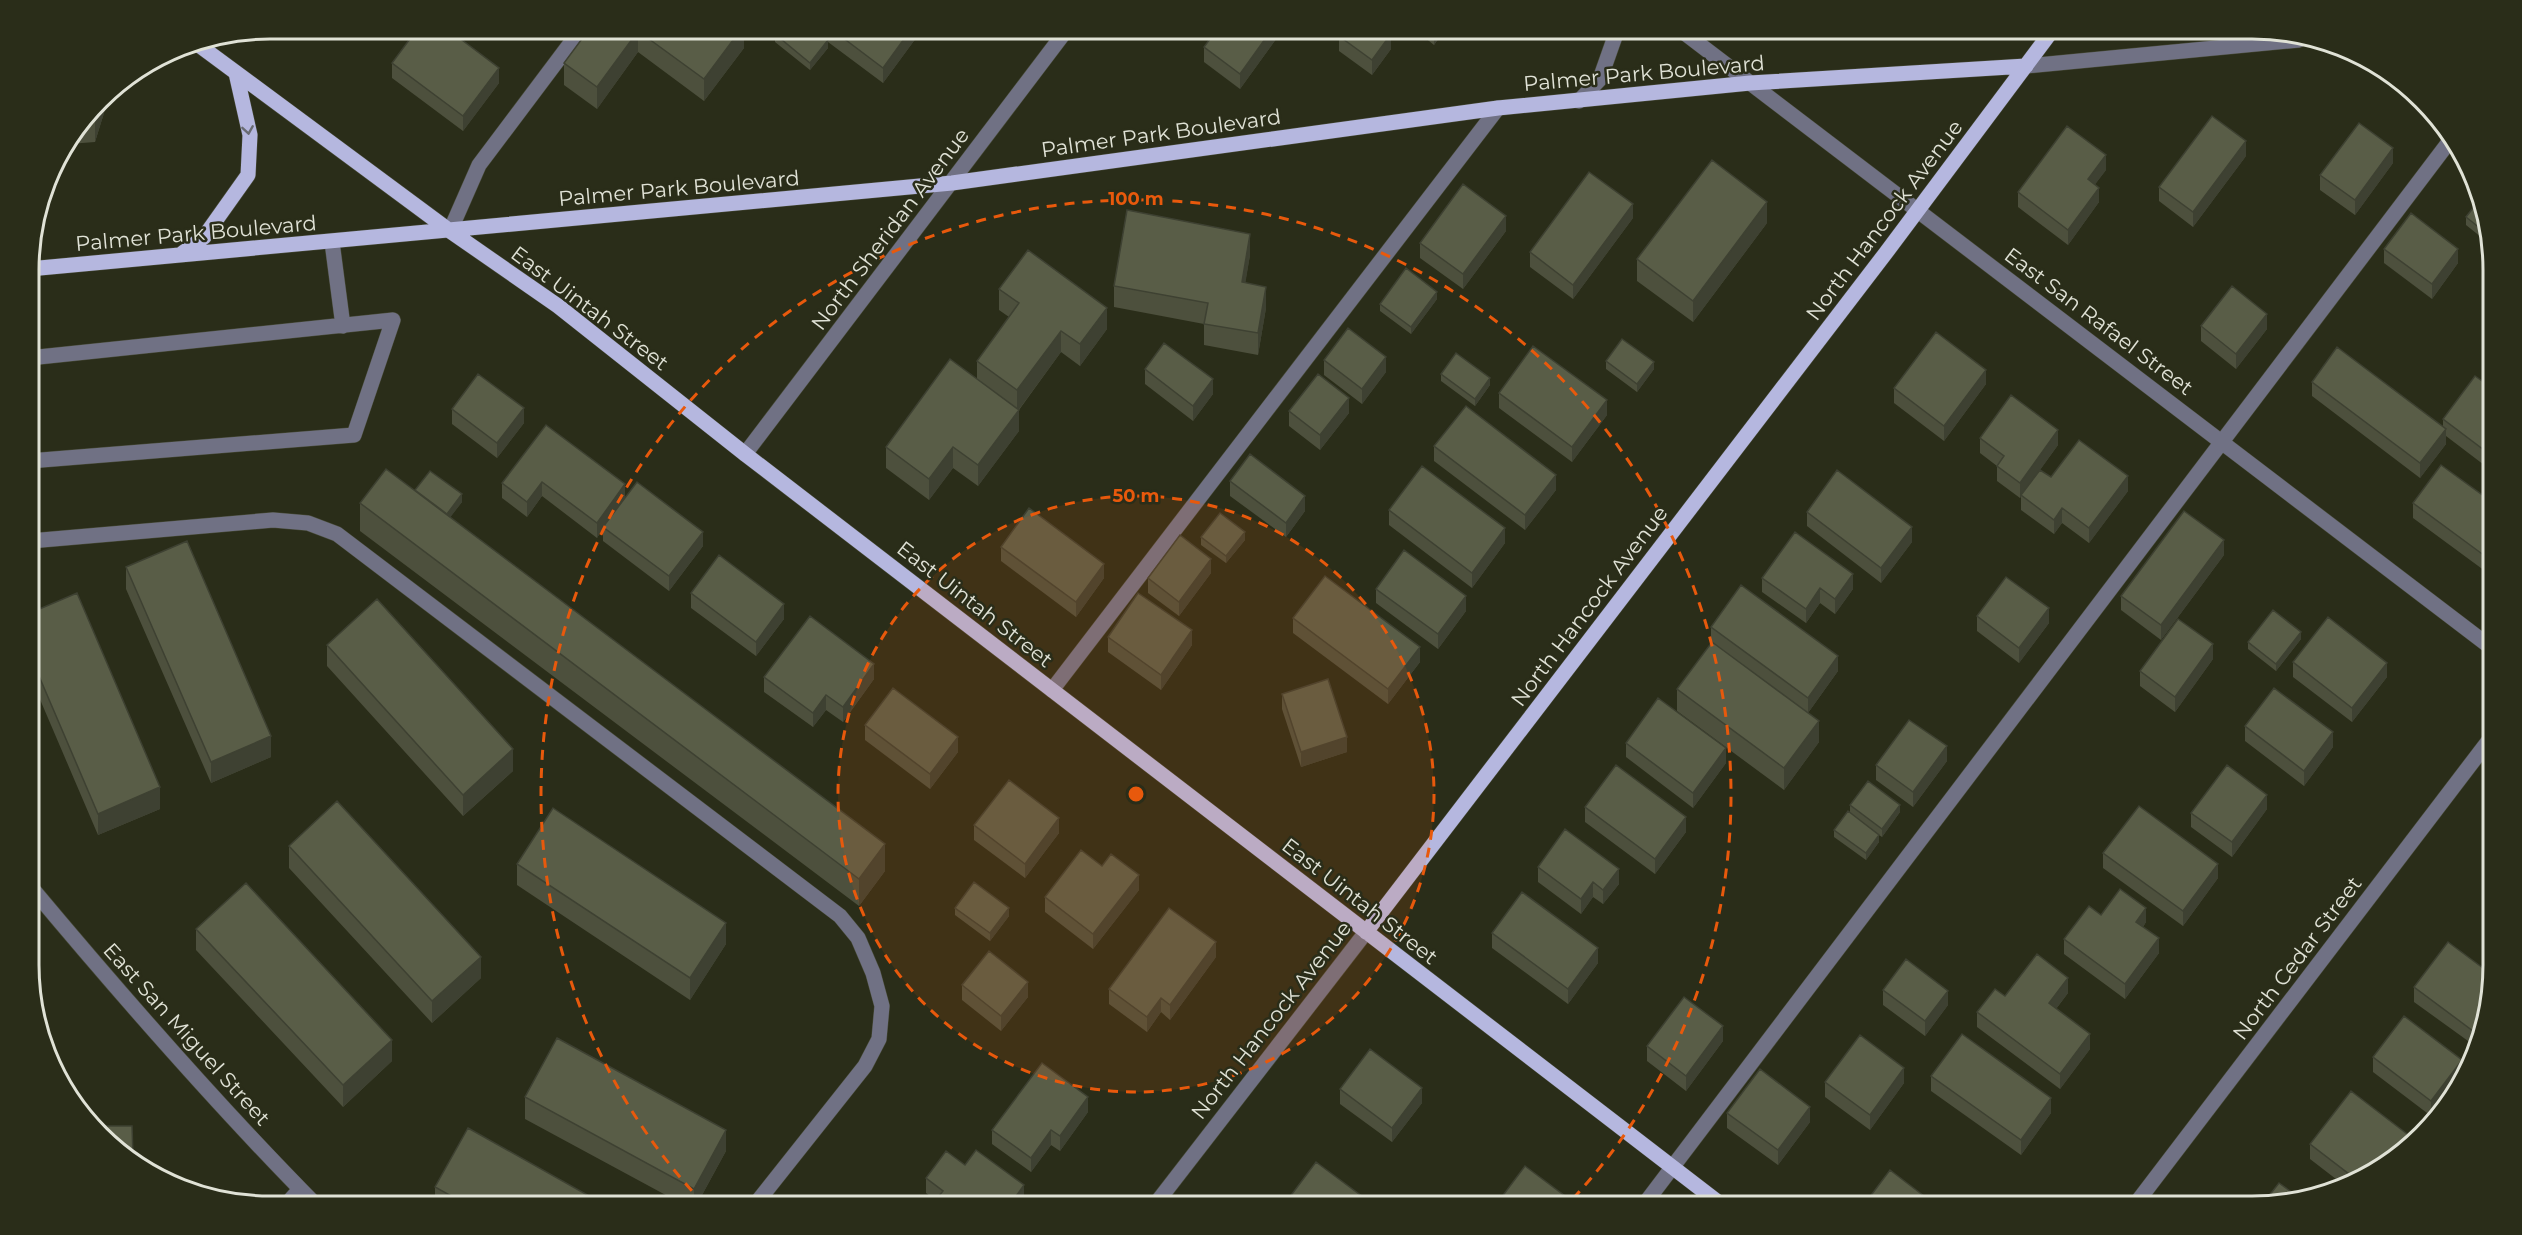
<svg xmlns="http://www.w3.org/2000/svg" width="2522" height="1235" font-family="Montserrat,sans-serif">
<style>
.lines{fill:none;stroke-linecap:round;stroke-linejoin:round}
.minor-casing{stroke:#474a37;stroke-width:16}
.major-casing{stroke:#474a37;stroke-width:16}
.minor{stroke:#707184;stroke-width:15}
.major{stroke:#b5b7df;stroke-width:15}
.wall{fill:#4d503d}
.shaded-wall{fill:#3e4132}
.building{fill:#595d47;stroke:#3e4132;stroke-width:1.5}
.oneway{stroke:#696b72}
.ring{fill:none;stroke:#e8590c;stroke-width:3;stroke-dasharray:10 8}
.labels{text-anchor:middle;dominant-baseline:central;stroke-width:5;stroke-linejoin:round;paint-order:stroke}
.street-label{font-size:21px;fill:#e0e2d6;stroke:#2a2d19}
.rim{fill:none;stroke:#e0e2d6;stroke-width:3}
.centre{fill:#e8590c;stroke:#2a2d19;stroke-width:3}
.ring-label{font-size:18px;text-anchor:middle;font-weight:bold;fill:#e8590c;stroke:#2a2d19;stroke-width:5;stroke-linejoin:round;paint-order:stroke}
</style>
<rect width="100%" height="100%" fill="#2a2d19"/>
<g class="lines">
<g class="minor-casing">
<path id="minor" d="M1678,28L2493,649
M2026,66L2299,40
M1579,101L1600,79L1618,28
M450,231L479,165L582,28
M332,242L343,326
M29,358L393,320L354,435L29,461
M745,454L1068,28
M30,541L273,520L308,523L337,534L840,916L858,938L873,973L882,1006L879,1039L865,1066L754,1206
M1052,690L1498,108
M30,886C122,996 216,1104 317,1206
M285,1206L300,1189
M1154,1206L1366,932
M1643,1206L2452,138
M2134,1206L2493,735"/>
</g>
<g class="major-casing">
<path id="major" d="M196,43L450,231L558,306L745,454L1723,1206
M180,255L204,237L248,175L250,135L236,73
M29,269L952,183L1498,108L1750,83L2026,66
M1366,932L1885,254L2054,28"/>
</g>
<use href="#minor" class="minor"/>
<use href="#major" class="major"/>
</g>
<path class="wall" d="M590,28H744V48L704,101L638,52L597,109L564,85V63Z
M827,28H919V34L883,83L828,42V48L810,70L775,42V34L827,40Z
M1218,28H1284L1240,89L1204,62V47Z
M1413,28H1446L1434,45Z
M1387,31L1391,49L1372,75L1339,51V36Z
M392,63L499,83L463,131L392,78Z
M108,92V100L95,142L69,144Z
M2246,156L2193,227L2159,201V187Z
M2393,163L2355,215L2320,190V175Z
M2106,170L2095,184L2099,202L2068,245L2018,207V192Z
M2481,198L2491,239V245L2466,225V217Z
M1633,218L1573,299L1530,267V252Z
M1767,223L1693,322L1637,281V259Z
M1506,231L1463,289L1420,258V243Z
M2384,249L2458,263L2432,299L2384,263Z
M1250,255L1245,283L1266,308L1258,355L1204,345V324L1114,307V286Z
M999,289L1107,329L1080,366L1061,352L1019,410V431L978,486L953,468L929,500L886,468V447L977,379V361L1009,317L999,310Z
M1437,299L1411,334L1380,311V304Z
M2201,326L2267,329L2236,369L2201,341Z
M2492,338V356L2491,355V340Z
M1324,360L1386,372L1362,404L1324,375Z
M1606,361L1654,369L1637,392L1606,369Z
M1145,369L1213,394L1193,421L1145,384Z
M1441,374L1490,385L1475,406L1441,381Z
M2312,382L2443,426V419L2492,388V471L2446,436V444L2420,478L2312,396Z
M1986,384L1944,441L1894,403V388Z
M1499,393L1607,415L1572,462L1499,408Z
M452,409L524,423L497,458L452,424Z
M1289,411L1349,413L1320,450L1289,426Z
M546,425L625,498L703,546L669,591L603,541V528L597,538L542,496L527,517L502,498V483Z
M1980,438L2058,445L2031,482L2051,477L2128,491L2089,543L2062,523L2054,534L2021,510V496L2020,498L1997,481V466L1980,453Z
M1434,446L1556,490L1525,530L1434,461Z
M1230,481L1305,511L1286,537L1230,496Z
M415,490L462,502L450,517L885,871L859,906L360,531V503Z
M2492,502V560L2485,571L2413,518V503Z
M1389,510L1505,543L1472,588L1389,525Z
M1807,512L1912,542L1881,583L1807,526Z
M1201,537L1245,540L1226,563L1201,545Z
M1001,547L1104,578L1076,617L1001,561Z
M2224,555L2161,640L2121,610V596Z
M126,567L271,757L211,783L126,589Z
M1211,573L1179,616L1148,593V578Z
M1762,578L1853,589L1835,614L1820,603L1806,623L1762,592Z
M1376,589L1466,611L1438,649L1376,603Z
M691,593L784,619L756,656L691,608Z
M30,613L160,809L98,835L30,676Z
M1977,616L2049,623L2019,663L1977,631Z
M1293,618L1420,662L1388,704L1293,633Z
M1711,627L1838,671L1808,713L1819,742L1784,790L1677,711V689L1712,642H1711Z
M1108,637L1192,645L1161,690L1108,652Z
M2301,639L2276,671L2248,649V642Z
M327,645L513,771L463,816L327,666Z
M2213,659L2175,712L2140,686V671Z
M2293,662L2387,677L2352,722L2293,677Z
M764,677L874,679L843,722L826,710L813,727L764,692Z
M1282,694L1347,752L1301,767L1282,709Z
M865,725L958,752L930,789L865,740Z
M2245,726L2333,747L2304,786L2245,741Z
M1626,743L1726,763L1693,808L1626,757Z
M1947,761L1913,807L1876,780V765Z
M1850,805L1900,812L1882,837L1879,835V842L1866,860L1834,837V830L1850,812Z
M1585,807L1686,832L1655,874L1585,822Z
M2267,809L2232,857L2191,827V813Z
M974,825L1059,833L1025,878L974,840Z
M289,846L481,978L432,1023L289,868Z
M2103,853L2218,878L2183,926L2103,868Z
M517,864L726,944L690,1000L517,885Z
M1102,866L1139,890L1093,949L1045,912V897Z
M1538,867L1619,884L1603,904L1593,897L1581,914L1538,882Z
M955,908L1009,916L990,941L955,915Z
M2101,915L2146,922L2143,927L2159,953L2125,999L2064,954V939Z
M196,929L392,1061L343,1107L196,950Z
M1492,933L1598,963L1568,1004L1492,948Z
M1216,957L1170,1020L1161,1012L1147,1032L1109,1004V989Z
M2491,974L2475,1046L2414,1002V987Z
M962,985L1028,997L1001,1031L962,1000Z
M1883,990L1948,1005L1925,1036L1883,1005Z
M2068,993L2056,1009L2090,1049L2060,1089L1977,1027V1012L2005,996Z
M1723,1041L1686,1091L1647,1061V1046Z
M2373,1057L2462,1075L2431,1116L2373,1072Z
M1931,1076L2051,1113L2021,1155L1931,1091Z
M1825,1082L1904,1083L1870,1130L1825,1097Z
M1340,1089L1422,1103L1392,1142L1340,1104Z
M525,1097L726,1151L696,1206H686L525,1119Z
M1088,1112L1060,1151L1051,1145L1031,1172L992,1144V1130Z
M1727,1113L1810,1122L1778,1165L1727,1128Z
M2310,1144L2386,1166L2345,1186L2310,1159Z
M965,1165L1024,1200H935L926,1193V1178Z
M435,1187L607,1206H435Z"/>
<path class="shaded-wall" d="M742,28H744V48L704,101V79Z
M912,28H919V34L883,83V68Z
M1273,28H1284L1240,89V74Z
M1435,28H1446L1434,45V30Z
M638,31V52L597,109V87Z
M1391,34V49L1372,75V60Z
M828,40V48L810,70V63Z
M499,68V83L463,131V116Z
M108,92V100L95,142V114L97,106Z
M2246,141V156L2193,227V212Z
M2393,148V163L2355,215V200Z
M2106,155V170L2088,194V179Z
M2099,188V202L2068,245V230Z
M1767,202V223L1693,322V301Z
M1633,204V218L1573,299V285Z
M1506,216V231L1463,289V274Z
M1250,234V255L1242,304V282Z
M2458,249V263L2432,299V284Z
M1266,287V308L1258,355V333Z
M1437,292V299L1411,334V327Z
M1107,308V329L1080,366V344Z
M2267,314V329L2236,369V354Z
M1061,331V352L1017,412V390Z
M1386,357V372L1362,404V389Z
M1654,362V369L1637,392V384Z
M1986,370V384L1944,441V426Z
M1490,378V385L1475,406V399Z
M1213,379V394L1193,421V406Z
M1349,398V413L1320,450V435Z
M1607,400V415L1572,462V447Z
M524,408V423L497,458V443Z
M1019,410V431L978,486V465Z
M2446,429V444L2420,478V463Z
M2058,430V445L2020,498V483Z
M953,447V468L929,500V479Z
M1556,475V490L1525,530V515Z
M2128,476V491L2089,543V528Z
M542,482V496L527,517V502Z
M625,484V499L603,527V528L597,538V523Z
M462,494V502L443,527V520Z
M1305,496V511L1286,537V523Z
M2062,508V523L2054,534V520Z
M1912,527V542L1881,583V568Z
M1505,528V543L1472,588V573Z
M703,532V546L669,591V576Z
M1245,532V540L1226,563V556Z
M2224,540V555L2161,640V625Z
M2492,545V560L2485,571V556Z
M1211,559V573L1179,616V602Z
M1104,564V578L1076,617V602Z
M1853,574V589L1835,614V599Z
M1820,588V603L1806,623V609Z
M1466,596V611L1438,649V634Z
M784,604V619L756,656V642Z
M2049,608V623L2019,663V648Z
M1192,630V645L1161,690V675Z
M2301,632V639L2276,671V664Z
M2213,644V659L2175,712V697Z
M1420,647V662L1388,704V689Z
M1838,656V671L1808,713V698Z
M2387,663V677L2352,722V708Z
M874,664V679L843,722V707Z
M826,695V710L813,727V713Z
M1819,721V742L1784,790V768Z
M2333,732V747L2304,786V771Z
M271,736V757L211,783V762Z
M958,737V752L930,789V774Z
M1347,737V752L1301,767V752Z
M1947,746V761L1913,807V792Z
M1726,748V763L1693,808V793Z
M513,749V771L463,816V795Z
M160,787V809L98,835V814Z
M2267,795V809L2232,857V842Z
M1900,805V812L1882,837V829Z
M1686,817V832L1655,874V859Z
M1059,818V833L1025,878V864Z
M1879,835V842L1866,860V853Z
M885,844V871L859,906V879Z
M2218,864V878L2183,926V911Z
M1619,869V884L1603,904V890Z
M1139,875V890L1093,949V934Z
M1593,882V897L1581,914V899Z
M1009,908V916L990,941V933Z
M2146,908V922L2136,937V922Z
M726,923V944L690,1000V978Z
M2159,938V953L2125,999V984Z
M1216,942V957L1170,1020V1005Z
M1598,948V963L1568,1004V989Z
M481,957V978L432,1023V1001Z
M2068,978V993L2049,1018V1003Z
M1028,982V997L1001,1031V1016Z
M1948,991V1005L1925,1036V1021Z
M1161,998V1012L1147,1032V1017Z
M1723,1026V1041L1686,1091V1076Z
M2090,1034V1049L2060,1089V1074Z
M392,1040V1061L343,1107V1085Z
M2462,1060V1075L2431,1116V1101Z
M1904,1068V1083L1870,1130V1115Z
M1422,1088V1103L1392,1142V1128Z
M1088,1097V1112L1060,1151V1136Z
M2051,1098V1113L2021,1155V1140Z
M1810,1107V1122L1778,1165V1150Z
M726,1130V1151L696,1206H694V1189Z
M1051,1130V1145L1031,1172V1158Z
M1024,1185V1200L1019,1206H1009Z
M1367,1200V1206H1362Z"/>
<path class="building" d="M418,28H446L499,68L463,116L392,63Z
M590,28H742L704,79L638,31L597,87L564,63Z
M779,28H813L828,40L810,63L775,34Z
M830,28H912L883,68Z
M1218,28H1273L1240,74L1204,47Z
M1344,28H1384L1391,34L1372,60L1339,36Z
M97,106L95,114L91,115Z
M2212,116L2246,141L2193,212L2159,187Z
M2359,123L2393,148L2355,200L2320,175Z
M2067,126L2106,155L2088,179L2099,188L2068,230L2018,192Z
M1712,160L1767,202L1693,301L1637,259Z
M1589,172L1633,204L1573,285L1530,252Z
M1463,184L1506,216L1463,274L1420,243Z
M2481,198L2491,237L2466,217Z
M1127,210L1250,234L1242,282L1266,287L1258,333L1204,324L1208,303L1114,286Z
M2411,213L2458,249L2432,284L2384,249Z
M1028,250L1107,308L1080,344L1061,331L1017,390L977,361L1019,303L999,289Z
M1406,268L1437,292L1411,327L1380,304Z
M2232,286L2267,314L2236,354L2201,326Z
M1348,328L1386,357L1362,389L1324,360Z
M1936,332L1986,370L1944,426L1894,388Z
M1622,339L1654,362L1637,384L1606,361Z
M1164,343L1213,379L1193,406L1145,369Z
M1533,346L1607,400L1572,447L1499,393Z
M2337,347L2446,429L2420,463L2312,382Z
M1456,353L1490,378L1475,399L1441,374Z
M950,359L1019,410L978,465L953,447L929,479L886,447Z
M478,374L524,408L497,443L452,409Z
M1318,374L1349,398L1320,435L1289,411Z
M2475,376L2492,388V456L2443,419Z
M2011,395L2058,430L2020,483L1997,466L2004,456L1980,438Z
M1466,406L1556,475L1525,515L1434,446Z
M546,425L625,484L597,523L542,482L527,502L502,483Z
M2079,440L2128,476L2089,528L2062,508L2054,520L2021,495L2040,470L2051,477Z
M1250,454L1305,496L1286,523L1230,481Z
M2441,465L2492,502V545L2485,556L2413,503Z
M1422,466L1505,528L1472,573L1389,510Z
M386,469L885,844L859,879L360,503Z
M1837,470L1912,527L1881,568L1807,512Z
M430,471L462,494L447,514L415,490Z
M637,482L703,532L669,576L603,527Z
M1029,508L1104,564L1076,602L1001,547Z
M2184,511L2224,540L2161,625L2121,596Z
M1220,513L1245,532L1226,556L1201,537Z
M1795,532L1853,574L1835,599L1820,588L1806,609L1762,578Z
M1180,535L1211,559L1179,602L1148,578Z
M187,541L271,736L211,762L126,567Z
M1404,550L1466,596L1438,634L1376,589Z
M719,555L784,604L756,642L691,593Z
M1325,576L1420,647L1388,689L1293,618Z
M2006,577L2049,608L2019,648L1977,616Z
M1741,585L1838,656L1808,698L1711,627Z
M77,593L160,787L98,814L30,655V613Z
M1138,593L1192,630L1161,675L1108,637Z
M377,599L513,749L463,795L327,645Z
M2273,610L2301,632L2276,664L2248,642Z
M810,616L874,664L843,707L826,695L813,713L764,677Z
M2328,617L2387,663L2352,708L2293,662Z
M2178,619L2213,644L2175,697L2140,671Z
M1712,642L1819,721L1784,768L1677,689Z
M1328,679L1347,737L1301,752L1282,694Z
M893,688L958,737L930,774L865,725Z
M2274,688L2333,732L2304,771L2245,726Z
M1658,698L1726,748L1693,793L1626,743Z
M1909,720L1947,746L1913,792L1876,765Z
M1616,765L1686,817L1655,859L1585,807Z
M2227,765L2267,795L2232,842L2191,813Z
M1009,780L1059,818L1025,864L974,825Z
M1868,781L1900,805L1882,829L1850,805Z
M337,801L481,957L432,1001L289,846Z
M2139,806L2218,864L2183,911L2103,853Z
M553,808L726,923L690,978L517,864Z
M1848,811L1879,835L1866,853L1834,830Z
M1565,829L1619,869L1603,890L1593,882L1581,899L1538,867Z
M1081,850L1102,866L1111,854L1139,875L1093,934L1045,897Z
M974,882L1009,908L990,933L955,908Z
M246,883L392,1040L343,1085L196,929Z
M2120,889L2146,908L2136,922L2159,938L2125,984L2064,939L2089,906L2101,915Z
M1522,892L1598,948L1568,989L1492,933Z
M1169,908L1216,942L1170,1005L1161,998L1147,1017L1109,989Z
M2448,942L2491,974L2477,1034L2414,987Z
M989,951L1028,982L1001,1016L962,985Z
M2037,954L2068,978L2049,1003L2090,1034L2060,1074L1977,1012L1995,989L2005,996Z
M1906,959L1948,991L1925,1021L1883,990Z
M1684,997L1723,1026L1686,1076L1647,1046Z
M2404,1016L2462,1060L2431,1101L2373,1057Z
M1962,1034L2051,1098L2021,1140L1931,1076Z
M1860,1035L1904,1068L1870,1115L1825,1082Z
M557,1038L726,1130L694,1189L525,1097Z
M1370,1049L1422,1088L1392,1128L1340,1089Z
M1042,1063L1088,1097L1060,1136L1051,1130L1031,1158L992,1130Z
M1760,1069L1810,1107L1778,1150L1727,1113Z
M2351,1091L2415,1140L2386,1166L2373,1172L2369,1169L2363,1177L2357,1180L2310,1144Z
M96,1126H132L133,1156Z
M468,1128L607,1206H469L435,1187Z
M976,1150L1024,1185L1009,1206H931L943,1191L926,1178L946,1151L965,1165Z
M1316,1162L1367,1200L1362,1206H1283Z
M1525,1166L1573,1202L1570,1206H1495Z
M1890,1170L1937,1206H1863Z
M2279,1183L2301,1199L2267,1206H2261Z"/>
<defs><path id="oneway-chevron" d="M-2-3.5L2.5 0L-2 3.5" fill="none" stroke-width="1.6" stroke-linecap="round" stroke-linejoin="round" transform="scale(1.5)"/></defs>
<use class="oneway" href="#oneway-chevron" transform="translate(248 130) rotate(81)"/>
<circle cx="1136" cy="794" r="298" fill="#e8590c" fill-opacity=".12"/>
<g class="ring">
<circle cx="1136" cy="794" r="298"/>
<path d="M704 1204A595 595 0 1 1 1568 1204"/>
</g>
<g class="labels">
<g class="street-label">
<text transform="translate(1644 73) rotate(-5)">Palmer Park Boulevard</text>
<text transform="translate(1161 133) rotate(-8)">Palmer Park Boulevard</text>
<text transform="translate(679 188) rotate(-5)">Palmer Park Boulevard</text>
<text transform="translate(1884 220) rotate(-53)">North Hancock Avenue</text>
<text transform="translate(890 229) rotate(-53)">North Sheridan Avenue</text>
<text transform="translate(196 233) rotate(-5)">Palmer Park Boulevard</text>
<text transform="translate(590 308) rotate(37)">East Uintah Street</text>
<text transform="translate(2099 321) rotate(37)">East San Rafael Street</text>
<text transform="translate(975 604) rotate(38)">East Uintah Street</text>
<text transform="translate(1589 606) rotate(-53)">North Hancock Avenue</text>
<text transform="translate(1360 901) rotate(38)">East Uintah Street</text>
<text transform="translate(2297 958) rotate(-53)">North Cedar Street</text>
<text transform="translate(1271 1020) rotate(-52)">North Hancock Avenue</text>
<text transform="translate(187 1034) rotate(48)">East San Miguel Street</text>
</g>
</g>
<path d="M0 0H2522V1235H0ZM270 39H2252A231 231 0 0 1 2483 270V965A231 231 0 0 1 2252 1196H270A231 231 0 0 1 39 965V270A231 231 0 0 1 270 39Z" fill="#2a2d19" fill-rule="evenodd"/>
<path class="rim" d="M270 39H2252A231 231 0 0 1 2483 270V965A231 231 0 0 1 2252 1196H270A231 231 0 0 1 39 965V270A231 231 0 0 1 270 39Z"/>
<circle cx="1136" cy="794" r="9" class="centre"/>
<g class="ring-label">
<text x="1136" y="205">100 m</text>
<text x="1136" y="502">50 m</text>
</g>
</svg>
